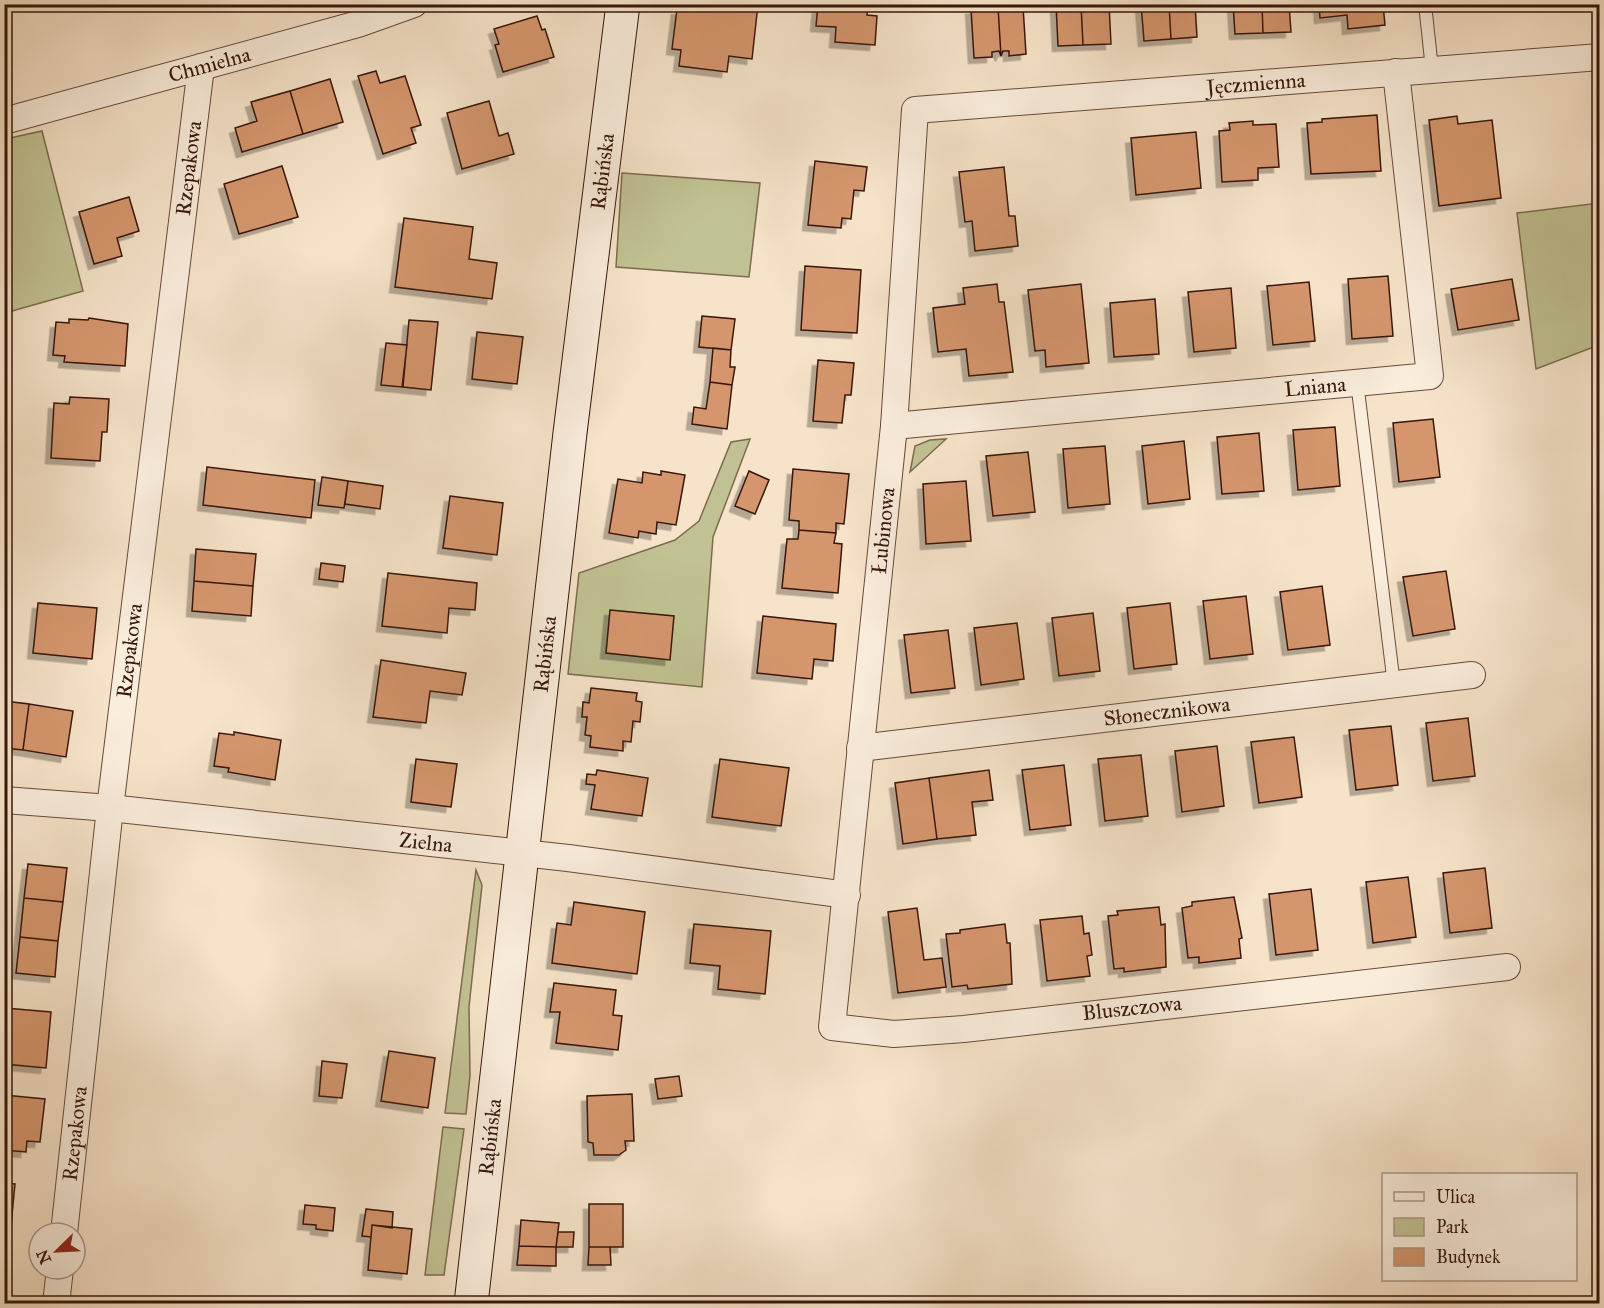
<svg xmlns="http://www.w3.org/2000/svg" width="1604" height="1308" font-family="'IM FELL Great Primer',serif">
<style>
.green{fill:#c1c293;stroke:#7c6c4e;stroke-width:1.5}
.building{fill:#d5966e;stroke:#38170a;stroke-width:1.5;filter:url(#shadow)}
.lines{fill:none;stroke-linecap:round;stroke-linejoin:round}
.lane-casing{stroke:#684a3a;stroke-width:14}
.street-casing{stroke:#684a3a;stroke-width:28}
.secondary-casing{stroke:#38170a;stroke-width:35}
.lane{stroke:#f9eddc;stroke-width:12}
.street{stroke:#f9eddc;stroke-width:26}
.secondary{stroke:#f9eddc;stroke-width:33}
.labels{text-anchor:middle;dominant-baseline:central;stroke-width:4.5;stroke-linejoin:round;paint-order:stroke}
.street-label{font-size:21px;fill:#38170a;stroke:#f9eddc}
</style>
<defs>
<filter id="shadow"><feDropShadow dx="-5.5" dy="5.5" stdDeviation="0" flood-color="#0004"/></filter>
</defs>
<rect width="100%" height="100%" fill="#f6e3c9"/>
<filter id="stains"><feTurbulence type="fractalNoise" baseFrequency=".00333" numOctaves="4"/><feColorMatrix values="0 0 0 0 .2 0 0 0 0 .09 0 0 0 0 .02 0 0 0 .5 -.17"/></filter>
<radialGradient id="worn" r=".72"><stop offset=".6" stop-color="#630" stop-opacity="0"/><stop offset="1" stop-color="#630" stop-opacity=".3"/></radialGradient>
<path class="green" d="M42,131L83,291L5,313V139Z
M622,173L760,183L749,277L616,267Z
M1599,203V345L1536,369L1517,213Z
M750,439L713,537L702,687L568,674L579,573L675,540L699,521L731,442Z
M946,439L910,472L915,446L930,440Z
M476,870L482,885L469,1007L470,1076L466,1114L445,1113Z
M443,1127L464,1129L444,1275H425Z"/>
<path class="building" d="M686,4H758L752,59L729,56L727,72L679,66L681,50L672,49L677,9L685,10Z
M818,4H868L867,15L877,16L875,45L835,42L836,27L816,26Z
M1056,4H1081L1083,45L1058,46Z
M1081,4H1109L1111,44L1083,45Z
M1141,4H1169L1171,39L1144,41Z
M1169,4H1195L1197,37L1171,39Z
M1233,4H1262L1263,33L1235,34Z
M1262,4H1289L1291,32L1263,33Z
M1319,4H1383L1385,25L1348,29L1347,15L1320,18Z
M1023,6L1026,54L1009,56V51H1003L1001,56L998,7Z
M998,7L1001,56L999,51L992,52V57L974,58L971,9Z
M537,16L542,30L545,29L554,57L503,72L495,45L499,44L494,29Z
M376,71L380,83L405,76L421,125L411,128L416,143L383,154L358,76Z
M330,79L343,122L303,134L290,91Z
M290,91L303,134L242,152L235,128L257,121L251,102Z
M489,101L499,136L508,133L514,154L462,169L447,113Z
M1377,115L1381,171L1311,174L1307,123L1322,122V119Z
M1457,116L1458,124L1492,120L1501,198L1439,206L1429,120Z
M1253,121V125L1276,124L1279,167L1258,168V180L1222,182L1219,131L1230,130L1229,123Z
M1196,132L1201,188L1136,195L1131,138Z
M815,161L867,167L864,191L854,190L851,219L842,218L841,228L808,225Z
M282,166L298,217L239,234L224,184Z
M1004,167L1009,216H1015L1018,246L975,251L972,221L965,222L959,172Z
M129,197L139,231L117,238L122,256L94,264L79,212Z
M404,218L473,227L469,259L497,263L492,299L395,287Z
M805,266L861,270L857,333L801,330Z
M1388,276L1393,336L1352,339L1348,279Z
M1512,279L1519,320L1458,330L1451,289Z
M1309,282L1315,341L1273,345L1267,286Z
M997,284L999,302H1004L1013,372L969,376L966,349L938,352L933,308L965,304L963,288Z
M1081,284L1089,363L1046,367L1045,350L1035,351L1028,290Z
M1231,288L1236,348L1194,352L1188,292Z
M1155,299L1159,354L1114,357L1110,303Z
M702,316L735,319L731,350L699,347Z
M89,318L128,324L125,366L64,362L65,356L53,355L56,322L69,323V319L88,320Z
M409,320L438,322L431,390L403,387Z
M477,332L523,337L517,384L472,379Z
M386,343L407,345L402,387L381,385Z
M713,348L731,350L730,367H735L732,385L710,382Z
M818,360L854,363L851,395H845L842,423L813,421Z
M710,382L732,385L727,429L692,424L694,407L706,409Z
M70,397L109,399L107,432H102L100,461L51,458L54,403L69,404Z
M1433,419L1440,477L1399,482L1393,423Z
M1335,427L1340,486L1298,490L1293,430Z
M1259,433L1264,491L1222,494L1217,437Z
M1184,441L1190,499L1148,504L1142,446Z
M1105,446L1110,504L1068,508L1063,449Z
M1028,452L1035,512L993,516L986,456Z
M207,467L315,480L311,518L203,505Z
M793,469L849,474L844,524L836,523V533L799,530V521L789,520Z
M661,471L685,475L676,525L657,522L656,534L639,531L638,538L609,533L618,479L642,483L643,472L661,475Z
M749,471L769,480L755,514L735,506Z
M322,477L348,481L344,508L318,505Z
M348,481L383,486L380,509L345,504Z
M966,481L971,541L926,544L923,484Z
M450,496L503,503L497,555L443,548Z
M799,530L836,533L834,543L842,544L838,593L782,588L787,539H798Z
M196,549L256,554L253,586L194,581Z
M321,563L345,566L343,582L319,579Z
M1446,571L1455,629L1413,636L1403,577Z
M388,573L477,583L475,610L449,608L447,633L382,626Z
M194,581L253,586L251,616L192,611Z
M1322,586L1330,645L1288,650L1280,592Z
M1246,596L1253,654L1210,659L1203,601Z
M38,603L97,608L92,659L33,653Z
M1170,603L1177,664L1134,669L1127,608Z
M610,610L674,616L670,660L606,653Z
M1093,613L1100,671L1059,676L1052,618Z
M763,616L836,624L833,661L814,659L812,679L757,673Z
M1017,623L1024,679L981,685L974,628Z
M948,630L955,688L911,693L904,635Z
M381,660L466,673L462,695L430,691L426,723L373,717Z
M591,688L637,693L636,701L642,702L640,722L633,721L631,742L623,741V751L590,747L591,736L585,735L587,717H582L583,702L589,703Z
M4,701L29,704L23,750L4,748Z
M29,704L73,711L66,757L23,750Z
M1468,718L1475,776L1433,781L1426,723Z
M1391,726L1398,785L1356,790L1349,730Z
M234,732L281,740L275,780L228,772L229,768L214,766L219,733L234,735Z
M1294,737L1302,797L1259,803L1251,742Z
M1217,746L1224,806L1182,812L1175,751Z
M1141,755L1148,816L1105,821L1098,759Z
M416,759L457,764L451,807L411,802Z
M720,759L789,768L781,826L712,817Z
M1064,765L1071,825L1030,830L1022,770Z
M597,770L648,778L642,816L591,809L595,785L586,784L587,774L596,775Z
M989,770L993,800L972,802L976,835L937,839L929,778Z
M929,778L937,839L903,844L895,783Z
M28,864L67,868L63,902L24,898Z
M1485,868L1492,928L1450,933L1443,873Z
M1408,877L1416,937L1373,943L1366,882Z
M1311,889L1318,950L1276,955L1269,894Z
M1234,897L1242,938L1239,939L1241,958L1199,963V957L1188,958L1182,908L1192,906V902Z
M24,898L63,902L58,941L20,937Z
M574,902L645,912L637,974L552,963L557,923L571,925Z
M1159,907L1161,925L1165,924L1166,967L1124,972V968L1114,969L1108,916L1118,915L1117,911Z
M917,908L924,960L942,958L946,987L898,993L888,912Z
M1082,916L1084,934L1089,933L1092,955L1087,956L1090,976L1047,981L1040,920Z
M694,924L771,931L765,994L718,989L720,966L690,963Z
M1005,924L1007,943H1010L1012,984L968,989L967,985L952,987L946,934L960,933V930Z
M20,937L58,941L55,977L16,973Z
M554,983L616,990L613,1015L622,1016L618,1050L556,1043L560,1012H550Z
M5,1008L51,1012L46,1068L4,1064Z
M389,1051L435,1058L428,1108L381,1101Z
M322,1061L347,1064L342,1098L319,1096Z
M679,1076L682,1096L658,1099L655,1079Z
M632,1094L634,1141H625L626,1150L619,1155H594L593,1143L588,1142L587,1096Z
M4,1095L45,1099L40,1142L27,1141L26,1152L4,1150Z
M4,1183L15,1184L11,1226H4Z
M589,1204H623V1247H589Z
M305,1205L335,1208L333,1231L316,1229V1225L303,1224Z
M366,1209L393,1212L392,1228L372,1225L371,1237L362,1236Z
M521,1220L559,1223L556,1247L519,1246Z
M372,1225L412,1229L407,1274L368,1270Z
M558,1232H574L573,1247H556Z
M519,1246L556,1247V1266L517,1265Z
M589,1247H610L611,1265H588Z"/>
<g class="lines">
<g class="lane-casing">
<path id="lane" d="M1425,4L1432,69
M1357,382L1394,685"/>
</g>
<g class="street-casing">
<g id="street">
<path id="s1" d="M4,121L358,24L414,4"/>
<path id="s2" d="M894,426L1430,376L1396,72"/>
<path id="s3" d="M860,748L1472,675"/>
<path id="s4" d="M4,800L110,808L568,858L847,895"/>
<path id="s5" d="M1507,967L964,1029L894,1034L832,1027L894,426L915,110L1600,57"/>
<path id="s6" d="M64,1233L110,808L201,67"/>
<path d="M56,1304L60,1269"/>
</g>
</g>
<g class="secondary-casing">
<g id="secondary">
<path id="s7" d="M471,1304L570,433L623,4"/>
</g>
</g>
<use href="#lane" class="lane"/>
<use href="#street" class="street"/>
<use href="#secondary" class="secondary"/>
</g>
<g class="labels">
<g class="street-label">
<text stroke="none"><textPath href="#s1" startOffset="213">Chmielna</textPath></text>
<text stroke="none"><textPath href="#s5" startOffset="1942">Jęczmienna</textPath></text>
<text stroke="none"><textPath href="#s6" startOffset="1072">Rzepakowa</textPath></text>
<text stroke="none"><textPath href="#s7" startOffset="1140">Rąbińska</textPath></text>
<text stroke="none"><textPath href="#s2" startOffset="423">Lniana</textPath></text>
<text stroke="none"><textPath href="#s5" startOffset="1178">Łubinowa</textPath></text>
<text stroke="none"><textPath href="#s6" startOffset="586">Rzepakowa</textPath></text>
<text stroke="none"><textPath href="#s7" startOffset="654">Rąbińska</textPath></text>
<text stroke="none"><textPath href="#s3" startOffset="309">Słonecznikowa</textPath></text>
<text stroke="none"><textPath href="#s4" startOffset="424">Zielna</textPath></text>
<text transform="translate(1132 1008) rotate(-6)">Bluszczowa</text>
<text stroke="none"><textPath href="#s6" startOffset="100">Rzepakowa</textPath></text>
<text stroke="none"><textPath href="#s7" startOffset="168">Rąbińska</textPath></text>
</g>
</g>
<rect width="1604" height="1308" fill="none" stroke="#f6e3c9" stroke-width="24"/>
<rect x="6" y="6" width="1592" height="1296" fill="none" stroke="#38170a" stroke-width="3"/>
<rect x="12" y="12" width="1580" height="1284" fill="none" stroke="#38170a" stroke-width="1.5"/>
<rect x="1382" y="1173" width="195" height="108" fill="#f9eddc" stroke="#ac9788" stroke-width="1.5"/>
<rect x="1394" y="1192" width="30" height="9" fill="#f9eddc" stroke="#ac9788" stroke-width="1.5"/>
<text x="1436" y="1203" font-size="18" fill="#38170a">Ulica</text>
<rect x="1394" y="1218" width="30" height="18" fill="#c1c293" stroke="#ac9788" stroke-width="1.5"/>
<text x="1436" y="1233" font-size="18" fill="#38170a">Park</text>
<rect x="1394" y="1248" width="30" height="18" fill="#d5966e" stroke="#ac9788" stroke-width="1.5"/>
<text x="1436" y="1263" font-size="18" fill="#38170a">Budynek</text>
<g transform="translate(57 1251) rotate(246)"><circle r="28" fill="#f9eddc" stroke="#ac9788" stroke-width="1.5"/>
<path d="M0-4.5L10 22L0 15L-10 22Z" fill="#8f2418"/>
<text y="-9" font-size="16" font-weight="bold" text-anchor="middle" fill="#38170a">N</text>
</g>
<rect width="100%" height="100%" filter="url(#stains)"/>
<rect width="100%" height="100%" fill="url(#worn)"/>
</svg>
